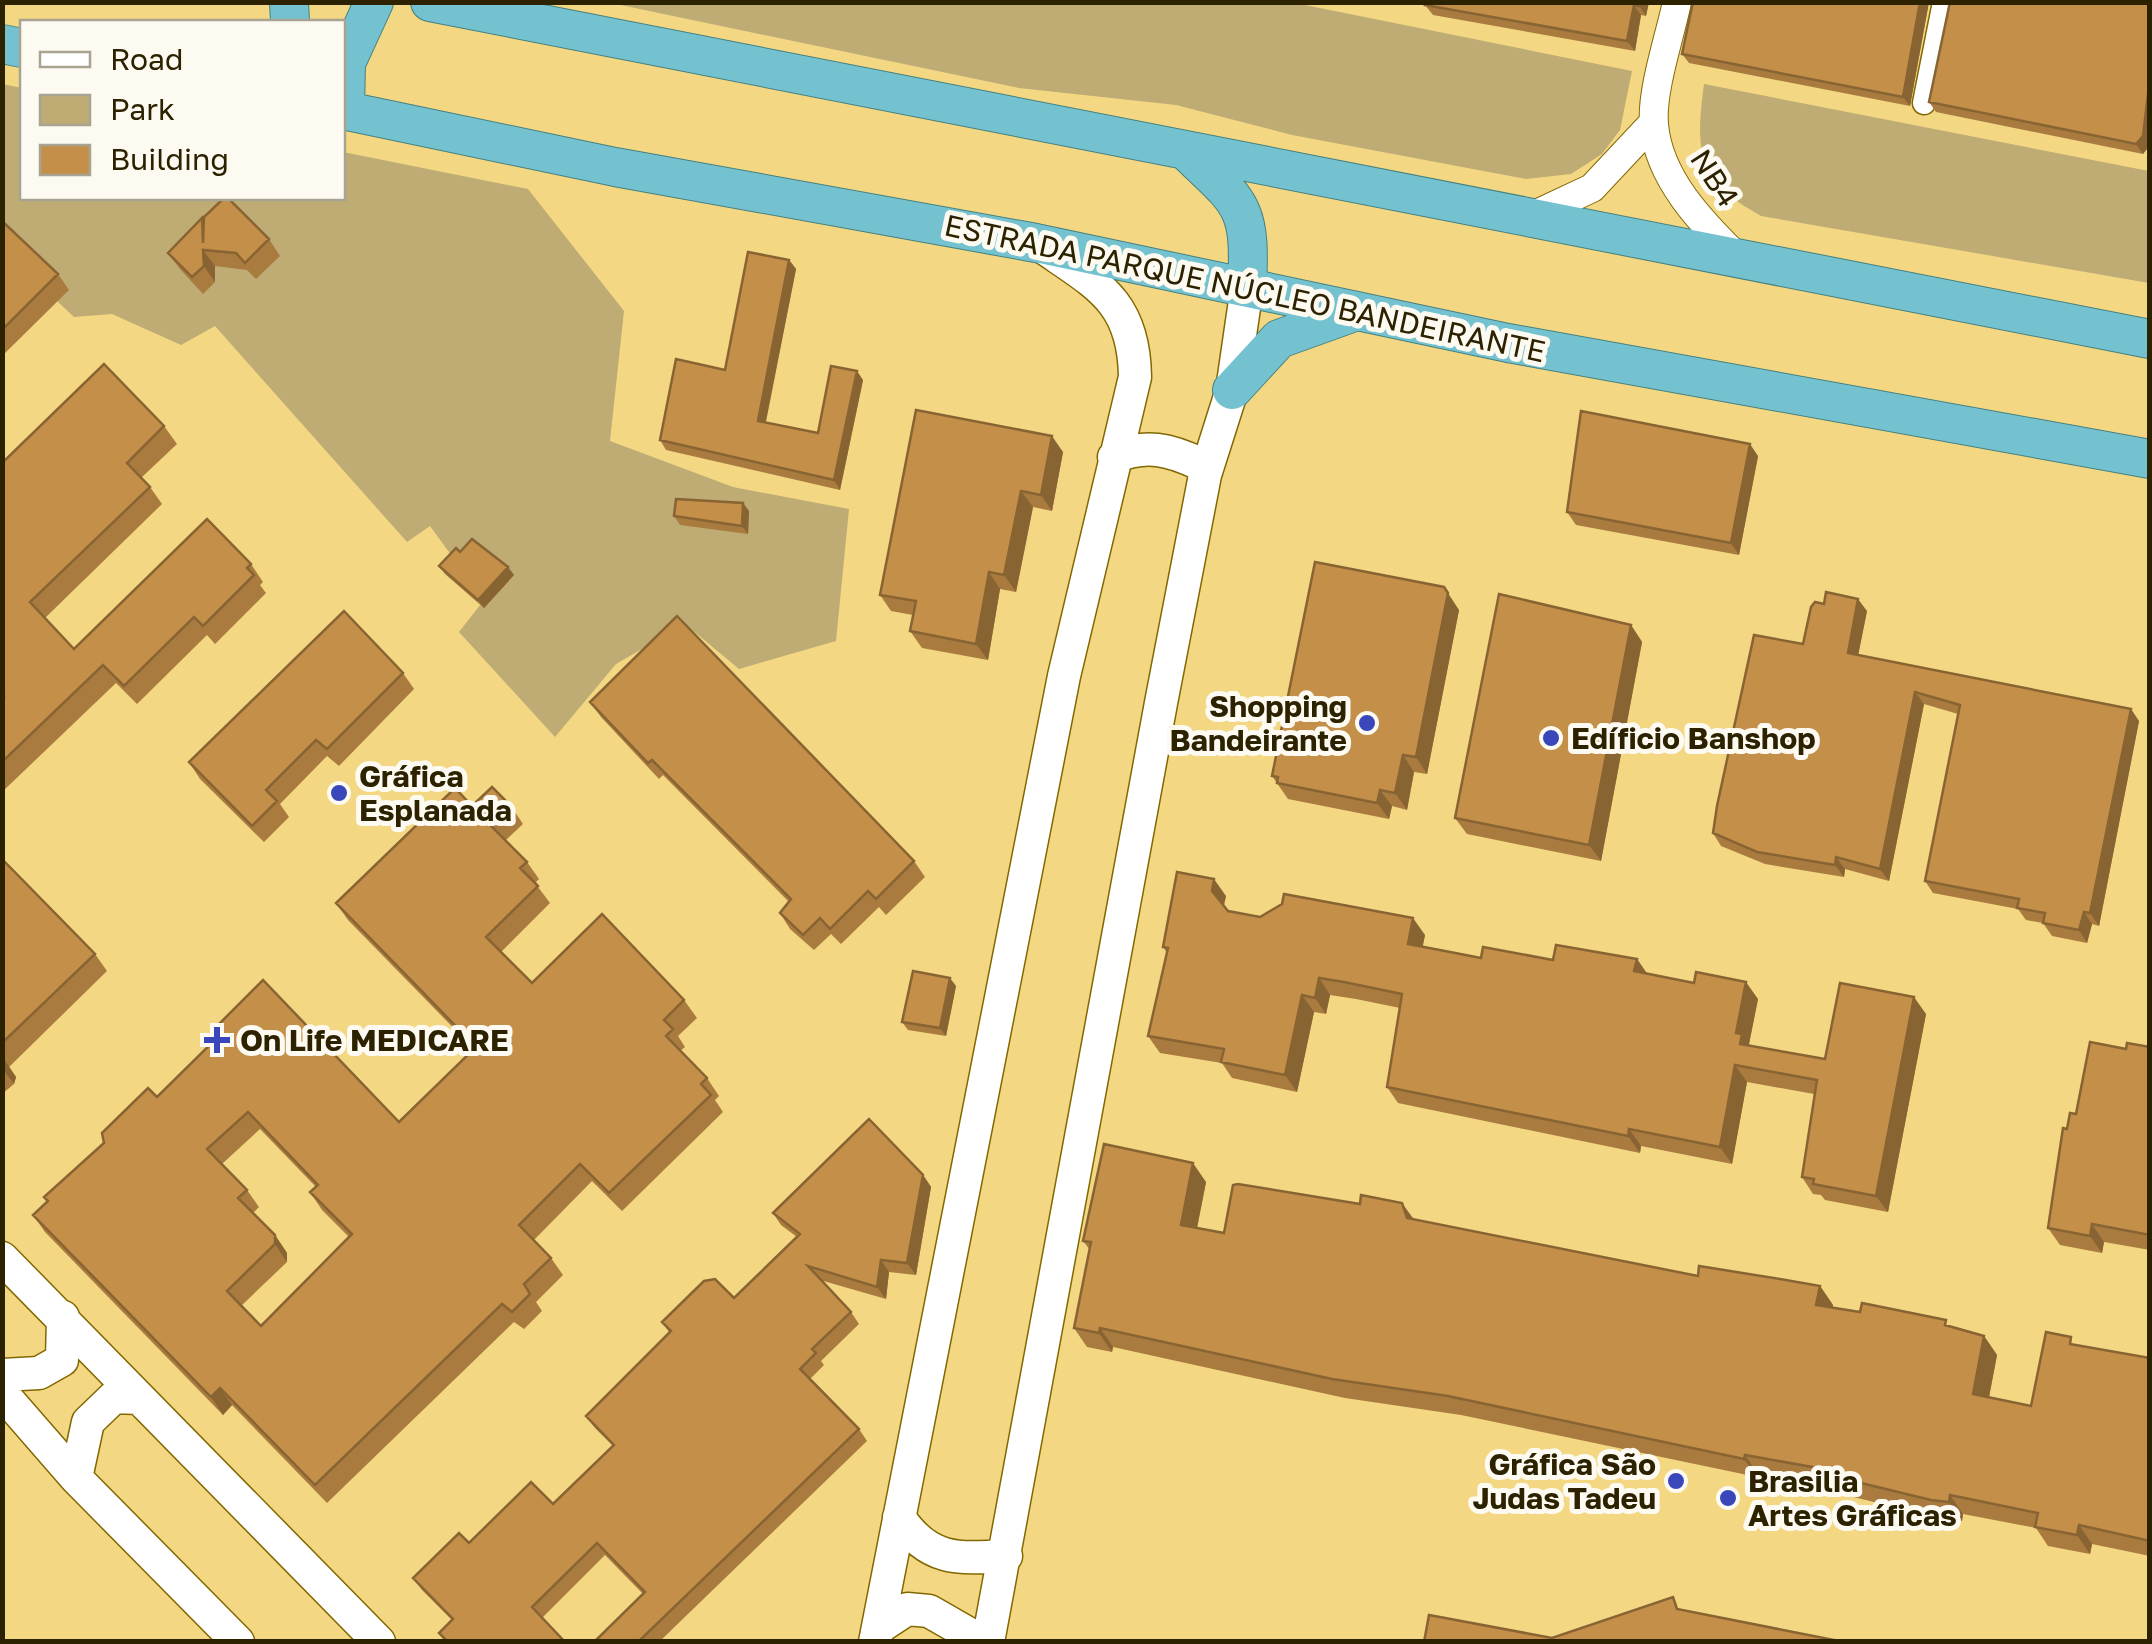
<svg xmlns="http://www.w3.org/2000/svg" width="2152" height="1644" font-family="'Golos Text',sans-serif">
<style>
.green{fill:#beac74}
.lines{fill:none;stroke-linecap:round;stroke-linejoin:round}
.minor-casing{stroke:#826800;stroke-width:25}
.tertiary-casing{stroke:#826800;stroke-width:30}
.secondary-casing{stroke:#826800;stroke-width:35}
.trunk-casing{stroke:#45807f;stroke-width:40}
.minor{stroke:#fff;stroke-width:22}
.tertiary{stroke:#fff;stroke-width:28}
.secondary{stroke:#fff;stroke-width:32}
.trunk{stroke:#74c2d0;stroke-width:38}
.wall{fill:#a97b3f;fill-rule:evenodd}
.shaded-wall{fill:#896433}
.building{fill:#c48f49;stroke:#896433;stroke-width:2.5;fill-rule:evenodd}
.poi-dot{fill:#3947bb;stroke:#fdfaf2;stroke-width:4}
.labels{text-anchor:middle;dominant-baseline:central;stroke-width:10;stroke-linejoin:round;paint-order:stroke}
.street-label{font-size:30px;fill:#2c2200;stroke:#fdfaf2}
.poi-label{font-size:30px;font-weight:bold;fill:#2c2200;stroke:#fdfaf2;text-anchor:start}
</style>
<rect width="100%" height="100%" fill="#f3d783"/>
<path class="green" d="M611,3H1295L1632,71L1620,130L1602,154L1571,174L1526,179L1292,135L1176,105L1019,88Z
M2,84L22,88V198H342L343,152L528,189L624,311L610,441L733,487L849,509L836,641L739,669L685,624L616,664L555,737L459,632L484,600L430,526L407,542L215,326L181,345L112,314L74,317L3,250Z
M1704,84L2149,171V283L1761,216C1697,181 1695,153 1704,84Z"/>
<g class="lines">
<g class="minor-casing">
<path id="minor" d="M1924,103L1944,2"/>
</g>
<g class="tertiary-casing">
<path id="tertiary" d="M1677,2C1670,36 1651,91 1654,124C1658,178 1702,223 1739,259
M1528,218L1592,188L1653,123"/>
</g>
<g class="secondary-casing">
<path id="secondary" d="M1114,457C1146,444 1169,449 1200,464L1205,475
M2,1258L379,1642
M2,1375L39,1373L62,1360L63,1317
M2,1393L76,1478L238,1642
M76,1478L88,1422L114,1397L138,1398
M899,1517C928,1561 957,1559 1006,1556
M878,1628L907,1609L929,1611L983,1642
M875,1642L1064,676L1135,377C1134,300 1097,285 1040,245
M988,1642L1161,703L1205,475L1232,390L1247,287"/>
</g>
<g class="trunk-casing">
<path id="trunk" d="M289,2L290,22
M430,2L2150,339
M2,44L22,48
M342,110L615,167L1036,243L1508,343L2150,459
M345,111L346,63L374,2
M1186,151C1243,205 1251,206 1247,287
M1232,390L1279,339L1357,311"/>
</g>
<use href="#minor" class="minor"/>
<use href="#tertiary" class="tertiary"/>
<use href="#secondary" class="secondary"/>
<use href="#trunk" class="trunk"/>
</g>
<path class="wall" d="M1426,2H1649L1646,16L1641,15L1635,51L1433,15L1425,5Z
M1693,2H1929L1910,106L1689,63L1682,54Z
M2150,2V145L2143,154L1936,112L1929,102Z
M202,218L204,222L269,239L280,256L256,279L247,270L215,266V282L203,294L180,269L168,253Z
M2,221L58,274L69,290L2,356Z
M789,260L796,269L766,422L818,433L863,380L840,490L666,450L660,440L725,370Z
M164,426L177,444L141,478L150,487L162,504L45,618L74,649L251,564L263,582L260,585L266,593L215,644L207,635L137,704L116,683L2,792V463Z
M1063,452L1052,511L1033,507L1016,592L1000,589L988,660L922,648L910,631L913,615L891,611L880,595Z
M1758,456L1739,555L1576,525L1567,512Z
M743,503L749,511L748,534L680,525L674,516Z
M460,552L508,567L514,575L484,608L445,574L439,566Z
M1459,610L1427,774L1414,772L1407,810L1392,806L1389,819L1288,799L1272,776Z
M1867,611L1858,655L2139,721L2099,926L2092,924L2087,943L2052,936L2043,923L2026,920L2018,909L1933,893L1925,881L1958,714L1924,704L1889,881L1845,869L1844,877L1765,864L1721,846L1713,833Z
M1631,625L1642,642L1601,861L1467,834L1455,818Z
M403,673L414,689L339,766L327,756L280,804L289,817L264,842L200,779L189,762Z
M590,702L914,861L925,877L886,915L879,907L841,944L831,934L814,950L790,929L780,913L789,902L663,775L659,779L601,717Z
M472,806H511L523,824L506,840L527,862L539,879L535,883L550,903L501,952L532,983L684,1000L697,1018L678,1036L685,1047L680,1051L707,1078L719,1096L715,1100L723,1112L622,1211L592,1181L534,1240L551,1258L563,1275L536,1302L542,1311L524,1329L514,1322L327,1503L232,1405L223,1415L45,1232L33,1215L47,1201L44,1197L157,1097L221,1034L216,1027L399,1122L474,1049L348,920L336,903ZM260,1129L316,1187L310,1192L322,1210L349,1237L261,1326L241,1306L287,1262V1253L275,1235L253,1213L259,1207L247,1190L222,1164Z
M2,859L95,954L107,971L9,1067L16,1077L14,1084L2,1094Z
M1226,896L1224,906L1228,911L1260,917L1425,935L1422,947L1481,958L1553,960L1637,959L1647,974L1758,999L1749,1044L1750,1046L1825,1059L1926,1014L1888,1212L1825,1200L1821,1195L1813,1194L1802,1177L1814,1094L1747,1082L1732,1164L1641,1146L1640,1153L1398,1103L1387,1087L1400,1008L1356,999L1330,995L1326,1014L1314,1012L1297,1092L1232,1078L1222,1063L1160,1053L1148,1036L1167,953L1163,947Z
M956,986L946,1036L908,1030L902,1022Z
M2150,1047V1250L2104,1242L2102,1253L2060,1245L2048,1228L2067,1129L2076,1114L2126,1049Z
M923,1175L931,1187L916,1275L889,1272L886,1299L820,1280L851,1312L859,1324L821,1361L824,1365L810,1379L859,1429L867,1441L659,1642H594L643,1594L605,1555L542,1618L565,1642H445L439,1633L452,1620L422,1590L413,1578L469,1543L553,1504L613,1446L595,1428L586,1416L669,1332L662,1322L734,1298L797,1237L781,1225L773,1213Z
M1206,1182L1197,1228L1224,1233L1414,1220L1698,1276L1820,1286L1833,1305L1832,1308L1950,1326L1984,1336L1997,1355L1989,1397L2031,1406L2077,1345L2150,1358V1556L2092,1544L2090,1554L2048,1546L2036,1528L1963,1514L1962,1521L1944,1519L1841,1494L1837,1488L1758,1474L1757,1477L1461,1415L1345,1398L1113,1347L1112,1352L1087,1347L1074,1328L1090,1250L1083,1241Z"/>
<path class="shaded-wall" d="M1640,2H1649L1646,16L1639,6Z
M1920,2H1929L1910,106L1903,97Z
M1634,5L1641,15L1635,51L1627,41Z
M2150,77V145L2143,154L2136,144Z
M203,250L215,266V282L204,266Z
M789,260L796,269L764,430L758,421Z
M857,371L863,380L840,490L834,480Z
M1052,436L1063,452L1052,511L1041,495Z
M1750,444L1758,456L1739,555L1731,543Z
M1021,491L1033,507L1016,592L1004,575Z
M743,503L749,511L748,534L742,526Z
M508,567L514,575L484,608L478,600Z
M989,572L1000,589L988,660L976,644Z
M1444,587L1459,610L1427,774L1416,757Z
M1858,599L1867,611L1856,666L1848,653Z
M1631,625L1642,642L1601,861L1589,845Z
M1915,692L1924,704L1889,881L1880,869Z
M2131,709L2139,721L2099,926L2090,913Z
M1403,755L1414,772L1407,810L1395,793Z
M1380,790L1392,806L1389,819L1377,803Z
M1836,857L1845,869L1844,877L1835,865Z
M1214,879L1226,896L1223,907L1212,891Z
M2084,912L2092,924L2087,943L2079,930Z
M1413,918L1425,935L1420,961L1408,944Z
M1637,959L1648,975L1634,971Z
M950,978L956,986L946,1036L940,1028Z
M1319,978L1330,995L1326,1014L1315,998Z
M1746,982L1758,999L1749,1044L1754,1050L1740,1044L1736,1033Z
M1302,995L1314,1012L1297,1092L1285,1075Z
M1914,997L1926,1014L1888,1212L1876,1196Z
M4,1059L16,1077L14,1084L2,1068Z
M1735,1065L1747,1082L1732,1164L1720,1147Z
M1629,1129L1641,1146L1640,1153L1628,1136Z
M1193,1163L1206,1182L1194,1243L1181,1225Z
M923,1175L931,1187L916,1275L907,1263Z
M1402,1203L1415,1221L1407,1218Z
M2092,1224L2104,1242L2102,1253L2090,1236Z
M275,1235L287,1253V1262L275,1244Z
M881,1260L889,1272L886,1299L877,1287Z
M1820,1286L1833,1305L1829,1324L1816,1305Z
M1100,1328L1113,1347L1112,1352L1099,1333Z
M1984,1336L1997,1355L1986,1413L1973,1394Z
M220,1388L232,1405L223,1415L211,1397Z
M1745,1455L1758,1474L1757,1477L1744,1459Z
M1950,1495L1963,1514L1962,1521L1949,1502Z
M2079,1525L2092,1544L2090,1554L2077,1535Z"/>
<path class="building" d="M1426,2H1640L1639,6L1634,5L1627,41L1425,5Z
M1693,2H1920L1903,97L1682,54Z
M1950,2H2150V77L2143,136L2136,144L1929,102Z
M224,198H228L269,239L245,263L236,253L203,250L204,266L192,277L168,253L202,218L203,243L204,217Z
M2,221L58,274L2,330Z
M748,252L789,260L758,421L818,433L831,366L857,371L834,480L660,440L676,359L725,370Z
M104,364L164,426L127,463L150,487L30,602L74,649L207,519L251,564L247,568L254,575L203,626L194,617L124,686L103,665L2,762V697L4,696L2,694V463Z
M916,410L1052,436L1041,495L1021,491L1004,575L989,572L976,644L910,631L916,601L880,595Z
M1581,411L1750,444L1731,543L1567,512Z
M676,499L743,503L742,526L674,516Z
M472,539L508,567L478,600L439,566L456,548L460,552Z
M1315,562L1444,587L1448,593L1416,757L1403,755L1395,793L1380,790L1377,803L1277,783L1278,777L1272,776Z
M1826,592L1858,599L1848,653L2131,709L2090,913L2084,912L2079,930L2043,923L2045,913L2017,908L2019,899L1925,881L1960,705L1915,692L1880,869L1836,857L1835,865L1757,852L1713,833L1717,806L1754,635L1803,644L1811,607L1815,602L1824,604Z
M1499,594L1631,625L1589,845L1455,818Z
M344,611L403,673L327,749L316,740L266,790L277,801L252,826L189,762Z
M677,616L914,861L876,899L868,891L830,929L820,918L803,935L780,913L791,899L652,760L648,763L590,702Z
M492,787L511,806L491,826L527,862L520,868L538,886L486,937L532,983L602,914L684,1000L664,1020L673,1029L666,1036L707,1078L701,1084L711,1095L609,1193L580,1164L519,1225L551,1258L524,1284L530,1294L512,1312L502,1304L315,1485L220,1388L211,1397L33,1215L48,1201L44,1197L104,1143L102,1133L148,1088L157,1097L222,1033L216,1027L263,980L399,1122L476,1047L336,903L455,788L472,806ZM248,1112L318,1185L310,1192L352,1234L261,1326L227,1291L275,1244V1235L238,1198L247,1190L207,1149Z
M2,859L95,954L2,1043Z
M1177,872L1214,879L1212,891L1228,911L1260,917L1282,904L1284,894L1413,918L1408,944L1445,951L1481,958L1483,947L1553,960L1556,945L1637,959L1634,971L1694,983L1696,972L1746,982L1736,1033L1742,1034L1740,1044L1825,1059L1840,983L1914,997L1876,1196L1813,1184L1814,1179L1802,1177L1817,1080L1735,1065L1720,1147L1629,1129L1628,1136L1387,1087L1402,994L1344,982L1319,978L1315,998L1302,995L1285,1075L1221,1062L1224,1049L1148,1036L1168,948L1163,947Z
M913,971L950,978L940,1028L902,1022Z
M2090,1042L2126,1049L2127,1043L2150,1047V1235L2092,1224L2090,1236L2048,1228L2063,1128L2067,1129L2070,1113L2076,1114Z
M869,1119L923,1175L907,1263L881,1260L877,1287L808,1266L851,1312L812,1349L816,1353L800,1369L859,1429L638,1642H594L645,1592L597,1543L532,1607L565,1642H448L439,1633L453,1619L413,1578L459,1533L469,1543L531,1482L553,1504L614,1445L586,1416L671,1331L662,1322L704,1281L715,1279L734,1298L800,1234L773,1213Z
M1104,1144L1193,1163L1181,1225L1224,1233L1233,1185L1238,1184L1360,1204L1361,1195L1402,1203L1407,1218L1698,1276L1699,1266L1780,1279L1820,1286L1816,1305L1860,1312L1862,1303L1946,1320L1945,1325L1984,1336L1973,1394L2031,1406L2046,1332L2071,1337L2070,1344L2150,1358V1541L2079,1525L2077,1535L2035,1527L2038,1513L1950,1495L1949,1502L1931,1500L1828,1475L1829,1470L1745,1455L1744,1459L1448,1396L1332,1379L1100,1328L1099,1333L1074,1328L1091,1242L1083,1241Z
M1673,1597L1677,1609L1844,1642H1424L1429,1615L1552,1638Z"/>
<g class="poi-dot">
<circle cx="1367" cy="723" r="10"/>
<circle cx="1551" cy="738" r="10"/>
<circle cx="339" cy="793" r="10"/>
<path d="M212 1025h10v10h10v10h-10v10h-10v-10h-10v-10h10z"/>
<circle cx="1676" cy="1481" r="10"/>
<circle cx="1728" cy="1498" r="10"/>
</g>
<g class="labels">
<g class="street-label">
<text transform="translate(1715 178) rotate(57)">NB4</text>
<text transform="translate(1245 288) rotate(12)">ESTRADA PARQUE NÚCLEO BANDEIRANTE</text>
</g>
<g class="poi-label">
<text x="1347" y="706" text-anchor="end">Shopping<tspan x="1347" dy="34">Bandeirante</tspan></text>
<text x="1571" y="738">Edíficio Banshop</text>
<text x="359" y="776">Gráfica<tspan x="359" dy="34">Esplanada</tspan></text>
<text x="240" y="1040">On Life MEDICARE</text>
<text x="1656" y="1464" text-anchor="end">Gráfica São<tspan x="1656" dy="34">Judas Tadeu</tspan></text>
<text x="1748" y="1481">Brasilia<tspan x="1748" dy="34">Artes Gráficas</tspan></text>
</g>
</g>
<rect width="2152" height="1644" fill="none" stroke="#2c2200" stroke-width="10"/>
<rect x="20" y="20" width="325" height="180" fill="#fdfaf2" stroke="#a9a491" stroke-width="2.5"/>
<rect x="40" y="52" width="50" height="15" fill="#ffffff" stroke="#a9a491" stroke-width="2.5"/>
<text x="110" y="70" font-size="30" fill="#2c2200">Road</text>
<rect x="40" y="95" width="50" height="30" fill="#beac74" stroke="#a9a491" stroke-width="2.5"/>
<text x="110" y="120" font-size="30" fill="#2c2200">Park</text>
<rect x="40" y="145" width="50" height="30" fill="#c48f49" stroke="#a9a491" stroke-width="2.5"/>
<text x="110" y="170" font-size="30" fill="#2c2200">Building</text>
</svg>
